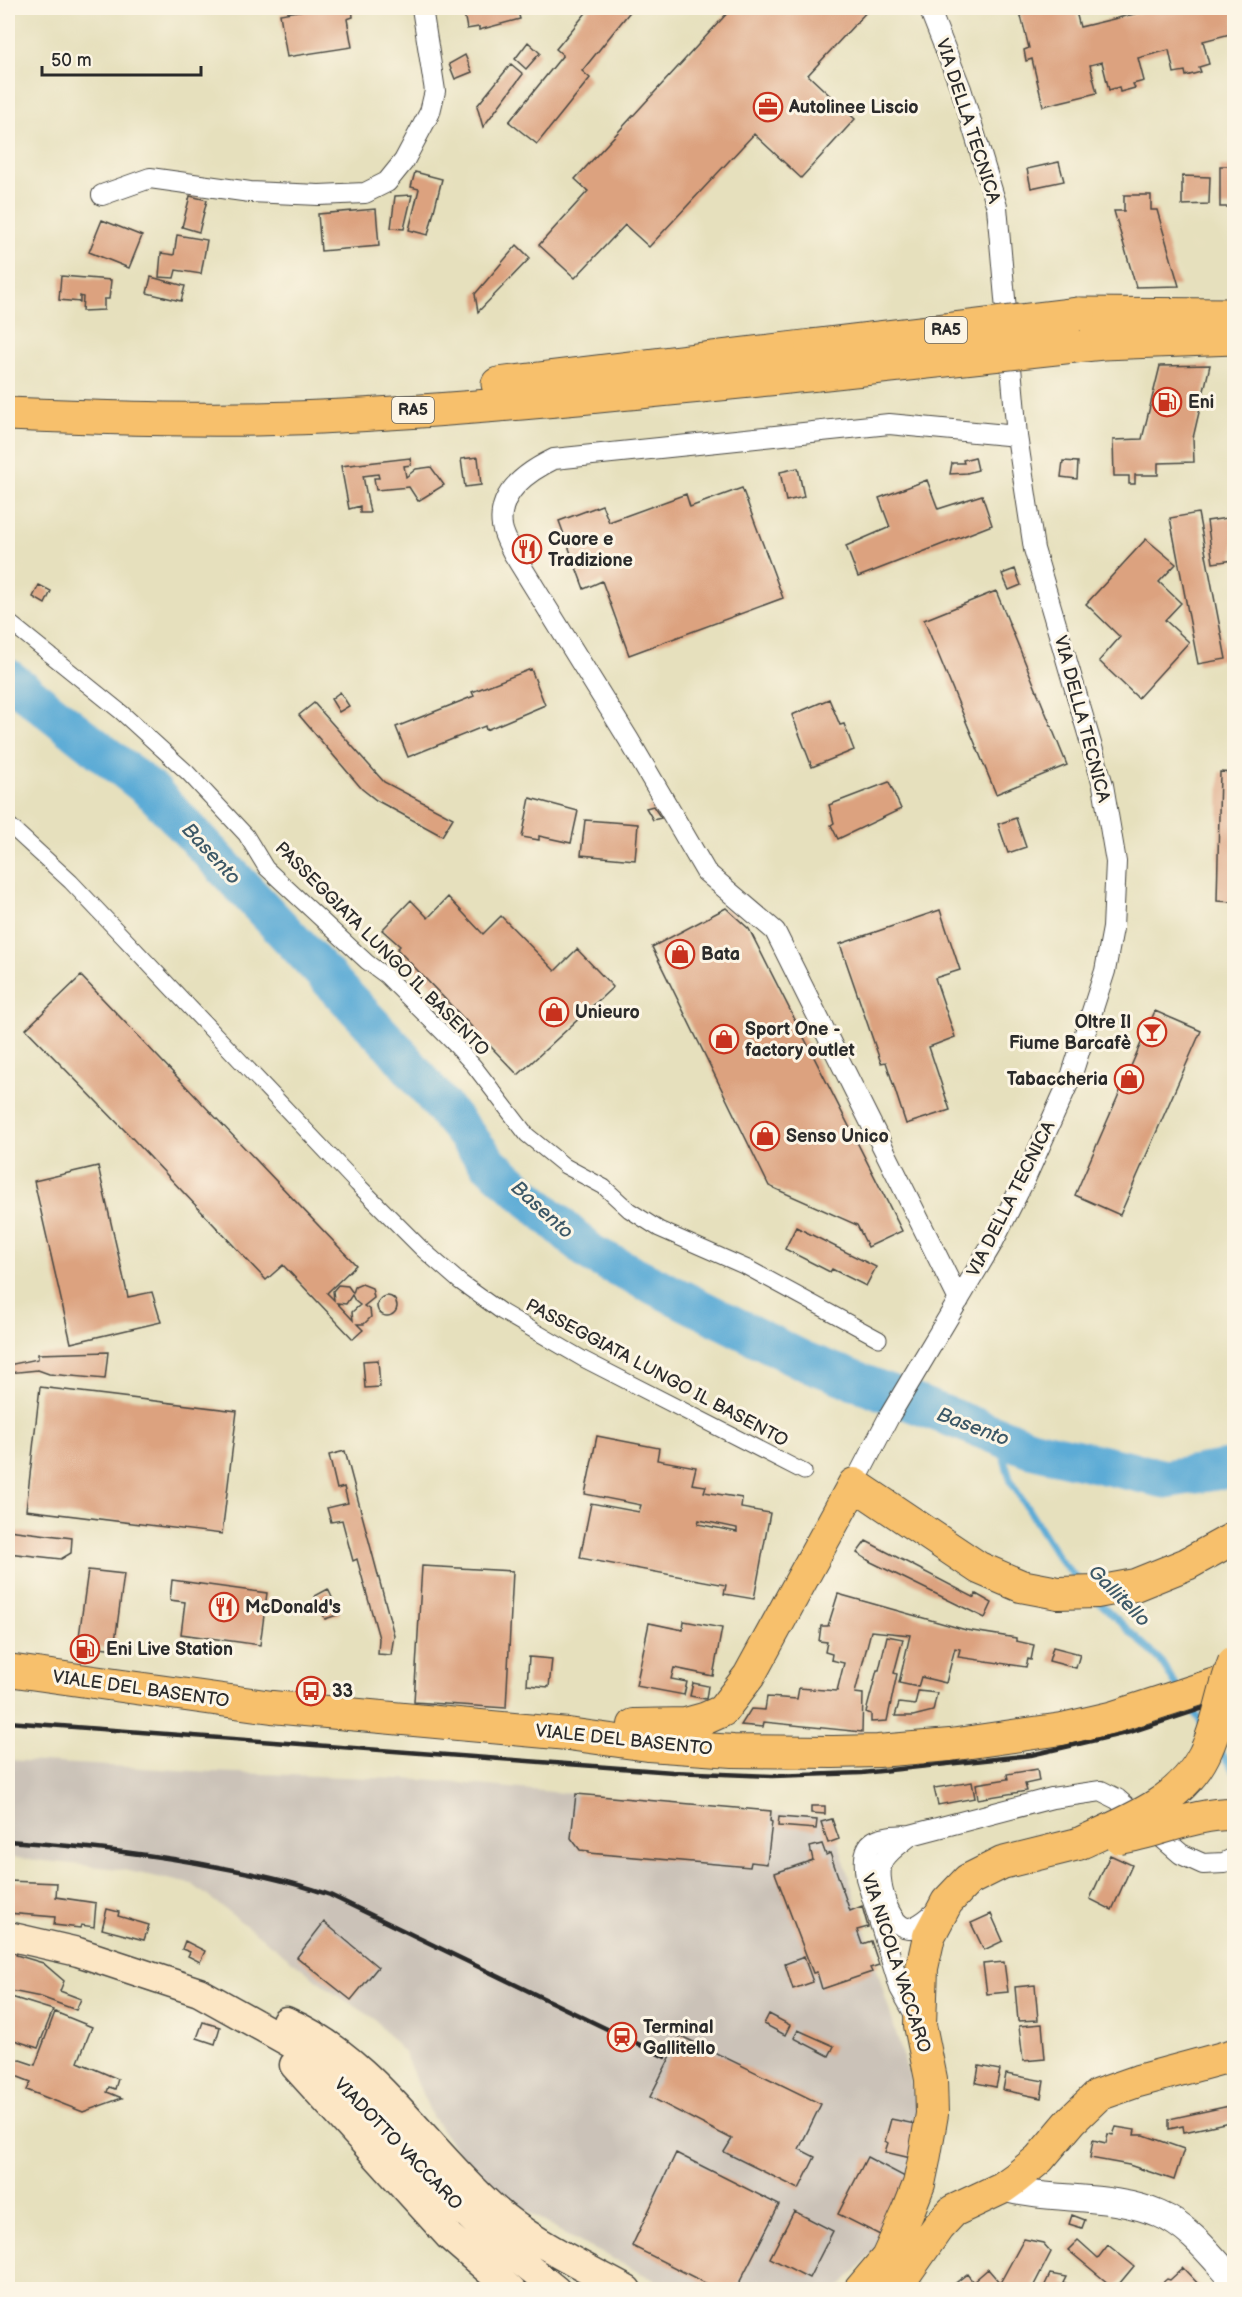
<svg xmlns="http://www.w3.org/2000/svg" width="1242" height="2297" font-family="'Balsamiq Sans',sans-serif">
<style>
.industrial{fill:#cbc2b8}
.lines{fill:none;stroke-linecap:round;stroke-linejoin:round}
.stream{stroke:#5cabd6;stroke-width:7}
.river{stroke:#5cabd6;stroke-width:39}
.building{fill:#dca27f;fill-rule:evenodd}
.pedestrian-casing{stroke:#474641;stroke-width:17}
.minor-casing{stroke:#474641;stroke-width:22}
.tertiary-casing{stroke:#474641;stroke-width:28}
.secondary-casing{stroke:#474641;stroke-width:31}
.primary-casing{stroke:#474641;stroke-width:34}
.motorway-casing{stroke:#474641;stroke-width:35}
.pedestrian{stroke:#fff;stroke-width:15}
.minor{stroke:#fff;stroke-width:20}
.tertiary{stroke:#fff;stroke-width:26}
.secondary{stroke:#fce6c4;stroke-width:28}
.primary{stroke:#f7c06c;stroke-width:32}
.motorway{stroke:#f7c06c;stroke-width:33}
.rail{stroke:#2b2b2b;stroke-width:4.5}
.primary-bridge-casing{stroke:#474641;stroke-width:34;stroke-linecap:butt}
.motorway-bridge-casing{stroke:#474641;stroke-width:35;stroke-linecap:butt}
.primary-bridge{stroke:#f7c06c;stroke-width:32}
.motorway-bridge{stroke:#f7c06c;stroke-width:33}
.labels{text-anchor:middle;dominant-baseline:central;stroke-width:6;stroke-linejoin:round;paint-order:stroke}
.shield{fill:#fcf5e5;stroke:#6a6863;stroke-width:1.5}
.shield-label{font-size:16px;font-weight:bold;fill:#2b2b2b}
.poi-label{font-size:18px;font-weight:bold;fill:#2b2b2b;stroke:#fcf5e5;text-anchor:start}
.street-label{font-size:18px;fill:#2b2b2b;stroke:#fcf5e5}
.water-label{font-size:20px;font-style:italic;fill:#3c5867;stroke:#fcf5e5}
</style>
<rect width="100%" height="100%" fill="#fcf5e5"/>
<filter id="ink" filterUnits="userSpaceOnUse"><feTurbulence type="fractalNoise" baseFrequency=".0167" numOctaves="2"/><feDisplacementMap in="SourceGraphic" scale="12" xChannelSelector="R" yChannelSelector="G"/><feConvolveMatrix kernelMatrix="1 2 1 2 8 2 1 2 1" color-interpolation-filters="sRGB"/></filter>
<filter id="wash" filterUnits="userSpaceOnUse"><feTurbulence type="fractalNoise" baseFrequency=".008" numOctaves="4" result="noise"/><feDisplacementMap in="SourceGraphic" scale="24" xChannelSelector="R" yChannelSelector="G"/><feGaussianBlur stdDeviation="1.35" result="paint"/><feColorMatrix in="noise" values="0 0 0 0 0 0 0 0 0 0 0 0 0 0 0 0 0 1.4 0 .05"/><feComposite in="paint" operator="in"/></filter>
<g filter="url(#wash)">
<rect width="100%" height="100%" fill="#e6e0bd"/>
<path class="industrial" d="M8,1760L211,1772L425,1780L831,1818L920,2112L910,2184L882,2243L838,2289L674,2290L566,2235L522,2208L485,2180L457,2152L432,2116L404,2053L372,2017L334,1993L192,1884L118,1869L8,1857Z"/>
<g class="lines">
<path class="stream" d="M997,1436L1011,1482L1060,1560L1080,1582
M1098,1601L1160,1660L1177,1687
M1187,1701L1204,1727
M1217,1746L1234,1771"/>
<path class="river" d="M8,678L154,793L395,1049L489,1163L592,1254L802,1360L1030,1448L1165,1479L1234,1468"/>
</g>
<g id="blocks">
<path class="building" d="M316,8H352L353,17L347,19L352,47L287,57L280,14Z
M463,8H517L520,19L479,30V27L467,29Z
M590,8H633L582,71L590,78L537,144L509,122L563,55L556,49Z
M732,8H870L808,75L855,119L801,178L754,134L649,247L625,225L575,278L539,245L588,191L575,179Z
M1019,8H1075L1080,27L1159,8H1234V33L1203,41L1209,64L1199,67L1201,72L1186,76L1185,71L1174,73L1169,50L1138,58L1144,81L1133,84L1135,88L1120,92L1119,87L1109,90L1102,62L1090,65L1097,93L1043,106L1032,59L1026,61L1024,50L1029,48Z
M528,42L540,53L526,69L515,59Z
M465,55L472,72L455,79L449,64Z
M511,64L523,74L483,127L477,106Z
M1059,162L1064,181L1031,188L1027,169Z
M1220,166H1234V207H1220Z
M415,172L442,179L428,235L409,230L419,189L411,187Z
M1182,176L1210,177L1209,204L1182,205Z
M412,195L404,229L391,228L395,196Z
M1124,195H1151V210H1157L1179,286L1136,287L1114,211H1124Z
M190,196L207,200L199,232L182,227Z
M376,209L379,246L321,251L318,214Z
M102,220L142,236L129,268L89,252Z
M177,235L207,240L201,274L176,270L174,278L159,277L161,253L174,255Z
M517,245L530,258L478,312L475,294Z
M61,276L111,280L109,299H104V310L82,311L83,297L80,296V302L59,300Z
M151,277L185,286L181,301L147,293Z
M1210,365L1193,438L1194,462L1158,463V475H1135V484H1129V476H1114L1113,440L1142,439L1160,366Z
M478,457L481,485L465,487L461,459Z
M975,457L978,470L967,473L950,474L952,463H964L963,460Z
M410,458L411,465L404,466L406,477L416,469L431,467L444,485L418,501L409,487L376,490L374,478H379L378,474L363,476L370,513H360V506L349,509L341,466Z
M1063,461L1078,462L1077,479L1061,477Z
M798,468L804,497L786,501L780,472Z
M927,480L938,509L982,495L992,525L858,577L846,546L890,527L879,498Z
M742,488L783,598L629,655L602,581L584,589L559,521L602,505L609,522L686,494L690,507Z
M1198,513L1226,659L1198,664L1170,518Z
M1234,517V560L1213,563L1207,521Z
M1146,539L1176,564L1159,582L1181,603L1165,620L1189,642L1138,698L1099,661L1120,637L1086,604Z
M1015,569L1021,585L1009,590L1002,574Z
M39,585L51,591L45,604L33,597Z
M996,591L1067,765L996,794L924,620Z
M531,669L545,705L486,730L485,726L408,757L396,727L474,696L472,692Z
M340,692L349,706L339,712L331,699Z
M829,699L840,725L844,724L854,750L812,767L792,715Z
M314,703L384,782L453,818L442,836L376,800L362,789L299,715Z
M1220,772L1234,773V902L1217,901Z
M889,782L901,809L838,839L831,825L834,823L829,805Z
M530,798L578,811L571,843L539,836V840L522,837Z
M653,806L661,818L653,820L646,808Z
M1016,818L1026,847L1008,853L998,824Z
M585,820L638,824L635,860L581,855Z
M448,897L483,934L501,916L555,971L577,949L613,987L518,1075L397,949L400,946L382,930L411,900L428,918Z
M726,908L749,929L902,1231L868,1247L857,1225L769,1186L652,947Z
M940,910L960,970L935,978L955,1037L929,1047L950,1110L906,1124L886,1062L881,1063L840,944Z
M81,976L356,1265L327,1293L334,1300L333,1291L338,1285L348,1286L353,1293L355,1287L362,1284L372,1288L374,1298L364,1306L370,1310L371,1317L364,1324H357L363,1330L353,1339L283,1265L266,1280L134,1140L26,1029ZM352,1295L355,1301L360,1305L352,1312L353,1320L337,1303L346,1304Z
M1155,1011L1201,1031L1120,1215L1075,1195Z
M98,1166L128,1297L152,1292L161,1322L71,1343L34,1181Z
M796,1227L876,1267L866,1286L832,1269L830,1272L785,1249Z
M377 1306a10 10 0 1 1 20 0a10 10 0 1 1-20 0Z
M108,1352L105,1379L49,1374L38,1370L8,1373V1365L38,1359V1354Z
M378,1360L380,1387L365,1388L363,1361Z
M40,1387L237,1411L222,1534L26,1510Z
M597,1436L659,1448L657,1460L696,1467L692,1484L706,1486L704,1492L742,1498L741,1508L770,1513L754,1599L724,1594L726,1585L580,1558L591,1503L639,1512L641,1505L585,1494ZM699,1520L737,1528V1532L698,1524Z
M345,1451L394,1635L391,1655L378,1654L379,1638L357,1559L353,1561L342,1520L331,1522L327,1508L348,1503L344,1487L337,1489L329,1455Z
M8,1530L72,1538L71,1553L61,1559L8,1553Z
M866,1541L975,1598L976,1594L992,1603L985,1618L871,1562L857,1553Z
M422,1566L513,1571L506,1708L414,1702Z
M88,1570L124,1574L114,1649L78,1644Z
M172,1580L267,1593L260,1645L181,1634L185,1602L170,1600Z
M328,1589L340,1614L325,1619L315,1596Z
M838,1594L966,1630L1016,1638V1641L1034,1645L1031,1660L1028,1659L1026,1667L958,1657L960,1649L955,1648L946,1683L921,1677L918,1687L899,1683L910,1635L871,1631L855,1693L863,1694L862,1732L764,1722L763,1727L741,1725L751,1709L765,1710L767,1697L797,1699L799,1688L837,1691L844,1663L831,1660L832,1654L825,1652L827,1642L819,1641L821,1626H828Z
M684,1621L722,1628L713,1676L674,1668L671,1679L687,1682L684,1695L636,1686L649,1623L683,1630Z
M887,1636L903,1639L894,1673L897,1674L887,1721L871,1722V1714L866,1712L877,1670H879Z
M1053,1647L1080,1654L1076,1668L1049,1661Z
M529,1657L552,1659L549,1687L527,1685Z
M693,1683L708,1686L706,1699L690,1696Z
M918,1691L937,1693L933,1711L913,1716H895L899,1703L915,1705Z
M1037,1769L1039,1781L1025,1784L1027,1791L978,1799L976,1784L1008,1779L1007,1774Z
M972,1782L975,1798L938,1805L934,1788Z
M576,1794L771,1811L770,1821L772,1822L767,1864L751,1862L750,1867L589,1853V1851L580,1850L571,1838Z
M811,1806H825V1814L811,1813Z
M779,1817L817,1820L816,1829L778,1826Z
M832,1819L839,1839L828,1843L821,1822Z
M822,1844L826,1855L830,1853L850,1911L862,1906L868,1927L857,1930L862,1944L871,1941L879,1965L870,1968L872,1972L822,1989L817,1972L813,1973L775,1873L813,1860L810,1847Z
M1110,1855L1132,1865L1112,1910L1090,1899Z
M8,1881L57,1883L56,1897L96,1903L94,1927L81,1925L80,1928L54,1925L55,1917L8,1913Z
M107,1909L119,1912L118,1916L149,1925L144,1940L102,1929Z
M991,1914L1003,1941L984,1950L971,1923Z
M324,1922L378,1967L351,2000L297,1957Z
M185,1941L205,1951L200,1962L188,1956L190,1952L182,1949Z
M8,1949L17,1951L16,1955L43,1963L64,1981L60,1991L81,1999L76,2010L41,1997L11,1991V1987L8,1986Z
M804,1957L813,1982L793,1989L785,1964Z
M1004,1962L1008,1992L987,1994L983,1964Z
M1035,1985L1038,2020L1018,2021L1015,1987Z
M8,1996L53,2010L38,2048L8,2038Z
M55,2012L92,2027L78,2062L118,2079L115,2089L109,2087L107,2092L122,2098L83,2112L27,2090L31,2082L8,2073V2056L35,2065Z
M769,2014L790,2025L785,2035L764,2024Z
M203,2022L220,2027L215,2044L197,2038Z
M1042,2024L1045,2059L1023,2061L1019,2026Z
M798,2030L834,2046L829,2056L794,2038Z
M681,2036L821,2104L799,2149L815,2157L799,2189L724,2152L732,2139L650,2097Z
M979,2066L1000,2070L996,2087L976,2083Z
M1006,2074L1044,2081L1041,2098L1003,2090Z
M1234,2105V2121L1184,2132L1183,2126L1169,2129V2119Z
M891,2119L920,2125L915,2159L885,2152L888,2143L885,2141Z
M1116,2127L1135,2130L1134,2135H1144L1184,2149L1174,2180L1129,2165L1090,2158L1093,2140L1106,2143L1108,2134L1113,2135Z
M676,2153L779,2205L736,2289H717L632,2246Z
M867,2157L909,2179L880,2235L838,2214Z
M794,2211L833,2231L809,2278L770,2258Z
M1072,2215L1085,2220L1082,2228L1069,2224Z
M1024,2239L1043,2243L1051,2252L1032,2289H948L967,2274L973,2282L988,2269L1000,2283Z
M1078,2240L1098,2258L1108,2245L1134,2266L1115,2289L1068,2250Z
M1183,2268L1203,2289H1155L1167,2279L1170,2280Z
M1050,2274L1066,2277L1063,2283L1076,2289H1043Z"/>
</g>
</g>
<g filter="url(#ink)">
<use href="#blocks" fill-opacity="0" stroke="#474641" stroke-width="1.5"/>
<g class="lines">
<g class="pedestrian-casing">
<path id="pedestrian" d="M8,621L121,712L188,773L246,835L266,868L367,962L386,976L454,1044L474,1066L527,1135L565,1166L604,1187L629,1210L659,1229L748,1268L879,1339
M8,824L71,882L357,1184L421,1248L460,1282L502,1312L583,1359L804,1472"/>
</g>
<g class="minor-casing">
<path id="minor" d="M102,195L150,178L250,192L319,195L365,193L387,182L404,161L430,112L435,91L422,8
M959,1300L775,931L706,872L629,740L513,553C509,545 503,534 502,526C497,492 529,471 554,459L889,424L1017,436
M854,1484L890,1415L992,1244L1026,1177L1071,1077L1105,971L1113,928L1116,862L1103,785L1034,549L1017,436L997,207L961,89L929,8
M911,1835C875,1836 860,1838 866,1878L900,1988L918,2020
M938,1910C930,1916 921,1926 910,1928C888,1930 875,1875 883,1861C889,1850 901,1843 911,1835L1052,1798L1101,1791L1117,1799L1181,1854L1203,1864L1224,1863L1234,1858"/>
</g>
<g class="tertiary-casing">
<path id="tertiary" d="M1002,2188C1053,2202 1110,2193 1159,2214C1190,2227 1212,2257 1234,2281"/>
</g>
<g class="secondary-casing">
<path id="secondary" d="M8,1936L78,1952L199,1992L301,2049L352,2094L435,2184L499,2244L556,2290
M286,2021C373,2059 423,2145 491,2206C532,2243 580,2264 627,2290
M294,2065L449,2236L511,2290"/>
</g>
<g class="primary-casing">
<path id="primary" d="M8,1670L272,1707L568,1734L648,1745L733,1751L833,1752L878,1751L950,1745L1062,1729L1114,1717L1234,1678
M634,1725L686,1724L704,1719L722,1711L749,1676L854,1484L979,1568L1021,1586L1058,1593L1097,1592L1135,1585L1187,1564L1234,1538
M860,2290L887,2258L908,2212L919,2184L924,2160L932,2114L931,2079L920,2025L922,1968L929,1936L947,1902L968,1880L1002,1863L1078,1844
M894,2290L938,2227L953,2211L1002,2188L1016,2178L1039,2159L1072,2120L1098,2095L1138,2081L1234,2055"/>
</g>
<g class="motorway-casing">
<path id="motorway" d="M1079,314L1234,315
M1074,346L1103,343L1234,338
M498,384L812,346
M8,414C112,418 216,422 320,417C486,409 651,391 817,374"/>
</g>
<use href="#pedestrian" class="pedestrian"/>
<use href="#minor" class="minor"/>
<use href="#tertiary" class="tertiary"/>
<use href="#secondary" class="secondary"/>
<use href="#primary" class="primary"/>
<use href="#motorway" class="motorway"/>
<path class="rail" d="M8,1722L673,1772L772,1776L862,1773L1031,1755L1130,1732L1234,1698
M8,1841C79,1846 148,1853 218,1867C257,1874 294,1882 330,1895L665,2057"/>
<g class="primary-bridge-casing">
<path id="primary-bridge" d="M1120,1838C1159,1832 1195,1813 1234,1814
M1078,1844C1124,1823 1180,1803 1204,1755C1219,1725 1222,1692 1234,1662"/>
</g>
<g class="motorway-bridge-casing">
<path id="motorway-bridge" d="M812,346L1079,314
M817,374L1074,346"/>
</g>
<use href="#primary-bridge" class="primary-bridge"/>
<use href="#motorway-bridge" class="motorway-bridge"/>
</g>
</g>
<defs>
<g id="office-ring" transform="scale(1.5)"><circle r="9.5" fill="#fcf5e5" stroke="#c8321e" stroke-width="1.5"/><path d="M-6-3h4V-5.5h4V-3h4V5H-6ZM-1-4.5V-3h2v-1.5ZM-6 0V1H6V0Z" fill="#c8321e"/></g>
<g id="fuel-ring" transform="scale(1.5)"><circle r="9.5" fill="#fcf5e5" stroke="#c8321e" stroke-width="1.5"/><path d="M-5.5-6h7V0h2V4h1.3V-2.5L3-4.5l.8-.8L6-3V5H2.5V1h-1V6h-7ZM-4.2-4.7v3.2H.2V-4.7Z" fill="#c8321e"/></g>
<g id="restaurant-ring" transform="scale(1.5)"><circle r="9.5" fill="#fcf5e5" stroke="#c8321e" stroke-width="1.5"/><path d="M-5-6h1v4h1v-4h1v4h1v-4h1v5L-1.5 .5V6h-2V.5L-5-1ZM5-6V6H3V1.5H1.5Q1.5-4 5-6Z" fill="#c8321e"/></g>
<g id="shop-ring" transform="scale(1.5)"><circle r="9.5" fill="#fcf5e5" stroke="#c8321e" stroke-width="1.5"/><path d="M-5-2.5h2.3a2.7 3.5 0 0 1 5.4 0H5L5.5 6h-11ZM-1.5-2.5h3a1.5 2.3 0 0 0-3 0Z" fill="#c8321e"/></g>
<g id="bar-ring" transform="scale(1.5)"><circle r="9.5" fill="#fcf5e5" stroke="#c8321e" stroke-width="1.5"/><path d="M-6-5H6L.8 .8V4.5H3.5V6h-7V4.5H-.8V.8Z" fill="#c8321e"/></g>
<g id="bus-ring" transform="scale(1.5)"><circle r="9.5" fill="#fcf5e5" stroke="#c8321e" stroke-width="1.5"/><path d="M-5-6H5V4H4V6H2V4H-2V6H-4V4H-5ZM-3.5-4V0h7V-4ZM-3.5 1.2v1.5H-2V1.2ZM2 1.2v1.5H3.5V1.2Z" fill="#c8321e"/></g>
<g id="station-ring" transform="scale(1.5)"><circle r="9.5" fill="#fcf5e5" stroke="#c8321e" stroke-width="1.5"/><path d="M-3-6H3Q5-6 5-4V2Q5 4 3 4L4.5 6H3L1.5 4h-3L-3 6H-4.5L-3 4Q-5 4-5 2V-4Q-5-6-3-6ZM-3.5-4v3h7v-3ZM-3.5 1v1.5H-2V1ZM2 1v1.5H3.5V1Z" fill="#c8321e"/></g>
</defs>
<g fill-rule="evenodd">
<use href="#office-ring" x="768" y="107"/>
<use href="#fuel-ring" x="1167" y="402"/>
<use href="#restaurant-ring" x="527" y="549"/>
<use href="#shop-ring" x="680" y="954"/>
<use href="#shop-ring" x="554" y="1012"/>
<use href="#bar-ring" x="1152" y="1032"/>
<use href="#shop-ring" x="724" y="1039"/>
<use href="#shop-ring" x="1129" y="1079"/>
<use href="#shop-ring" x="765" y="1136"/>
<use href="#restaurant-ring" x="224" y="1607"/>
<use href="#fuel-ring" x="85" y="1649"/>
<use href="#bus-ring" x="311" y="1691"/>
<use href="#station-ring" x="622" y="2037"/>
</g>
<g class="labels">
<g class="shield">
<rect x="925" y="317" width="42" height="26" rx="4.5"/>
<rect x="392" y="397" width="42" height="26" rx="4.5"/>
</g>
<g class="shield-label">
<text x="946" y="330">RA5</text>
<text x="413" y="410">RA5</text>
</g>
<g class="poi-label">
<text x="789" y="107">Autolinee Liscio</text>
<text x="1188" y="402">Eni</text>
<text x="548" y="539">Cuore e<tspan x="548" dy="21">Tradizione</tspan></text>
<text x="701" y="954">Bata</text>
<text x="575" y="1012">Unieuro</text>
<text x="1131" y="1022" text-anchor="end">Oltre Il<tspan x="1131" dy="21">Fiume Barcafè</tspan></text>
<text x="745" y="1029">Sport One -<tspan x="745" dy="21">factory outlet</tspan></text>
<text x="1108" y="1079" text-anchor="end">Tabaccheria</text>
<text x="786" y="1136">Senso Unico</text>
<text x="245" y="1607">McDonald's</text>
<text x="106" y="1649">Eni Live Station</text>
<text x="332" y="1691">33</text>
<text x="643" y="2027">Terminal<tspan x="643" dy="21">Gallitello</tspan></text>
</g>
<g class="street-label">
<text transform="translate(968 121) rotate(72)">VIA DELLA TECNICA</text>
<text transform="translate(1082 719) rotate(75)">VIA DELLA TECNICA</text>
<text transform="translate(382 949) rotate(45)">PASSEGGIATA LUNGO IL BASENTO</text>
<text transform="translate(1011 1199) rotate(-63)">VIA DELLA TECNICA</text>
<text transform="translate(657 1373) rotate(28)">PASSEGGIATA LUNGO IL BASENTO</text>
<text transform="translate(141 1689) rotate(8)">VIALE DEL BASENTO</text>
<text transform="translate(624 1740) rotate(6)">VIALE DEL BASENTO</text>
<text transform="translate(896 1963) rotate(72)">VIA NICOLA VACCARO</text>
<text transform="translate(398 2144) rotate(46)">VIADOTTO VACCARO</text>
</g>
<g class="water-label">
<text transform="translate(211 854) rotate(47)">Basento</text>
<text transform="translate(542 1210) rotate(42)">Basento</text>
<text transform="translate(973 1427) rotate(21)">Basento</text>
<text transform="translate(1119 1596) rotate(45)">Gallitello</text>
</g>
</g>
<rect width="1242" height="2297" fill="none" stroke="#fcf5e5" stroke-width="30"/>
<path d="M42 66v9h159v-9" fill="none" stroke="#2b2b2b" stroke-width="3"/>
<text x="51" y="66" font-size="18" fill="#2b2b2b" stroke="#fcf5e5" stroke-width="4.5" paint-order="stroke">50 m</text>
</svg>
